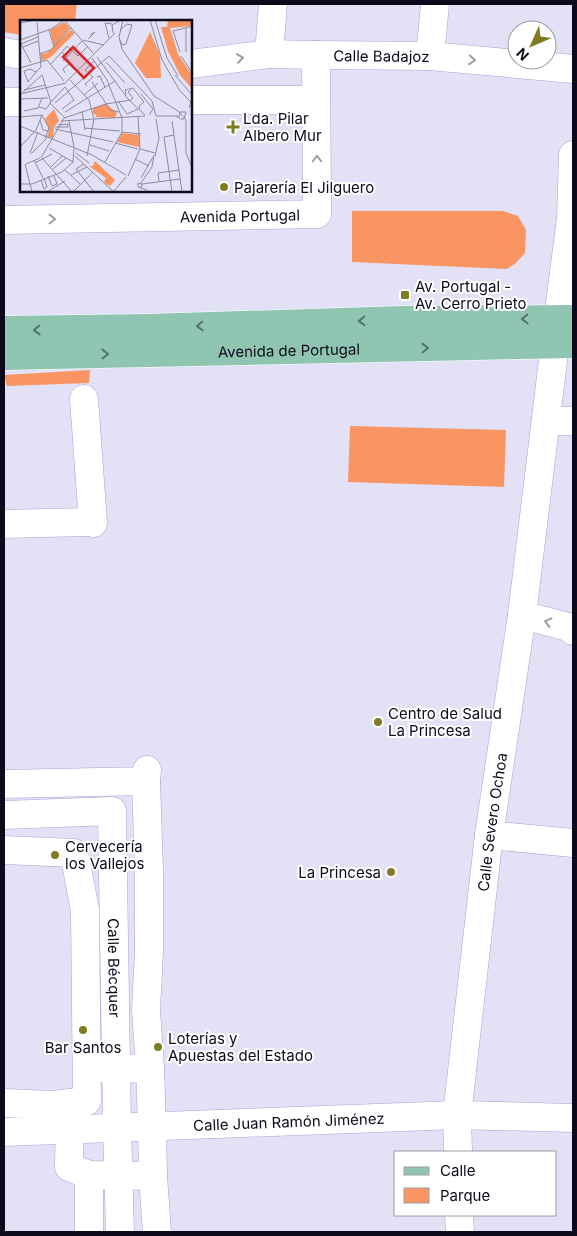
<svg xmlns="http://www.w3.org/2000/svg" width="577" height="1236" font-family="Inter,sans-serif">
<style>
.green{fill:#f99562}
.lines{fill:none;stroke-linecap:round;stroke-linejoin:round}
.street-casing{stroke:#a7a4d6;stroke-width:29}
.primary-casing{stroke:#fff;stroke-width:29}
.street{stroke:#fff;stroke-width:28}
.primary{stroke:#90c5b2;stroke-width:28}
.oneway{stroke:#9e9da4}
.oneway2{stroke:#55716e}
.poi-dot{fill:#807c23;stroke:#fff;stroke-width:2}
.labels{text-anchor:middle;dominant-baseline:central;stroke-width:4;stroke-linejoin:round;paint-order:stroke}
.street-label{font-size:15px;fill:#0c0a1b;stroke:#fff}
.poi-label{font-size:15px;fill:#0c0a1b;stroke:#fff;text-anchor:start}
.inset-road{fill:none;stroke:#8c8b9e;stroke-width:1}
.view{fill:#d62828;fill-opacity:0.15;stroke:#d62828;stroke-width:2.5}
.inset-edge{fill:none;stroke:#0c0a1b;stroke-width:2.5}
</style>
<rect width="100%" height="100%" fill="#e2e1f6"/>
<path class="green" d="M4,4H77L75,21H21V35L4,32Z
M352,211H503L518,216L526,230L525,253L516,263L507,269L352,262Z
M90,370L89,383L7,386L4,375Z
M350,426L506,430L504,487L348,482Z"/>
<g class="lines">
<g class="street-casing">
<g id="street">
<path d="M4,52L21,55"/>
<path d="M269,54L273,4"/>
<path d="M430,56L435,4"/>
<path id="s1" d="M191,64L269,54L316,55L430,56L573,69"/>
<path d="M191,100H316"/>
<path d="M4,102H21"/>
<path id="s2" d="M4,220L317,214L316,55"/>
<path d="M558,319L571,218L573,155"/>
<path d="M84,399L93,523"/>
<path d="M547,421H573"/>
<path d="M4,524L87,522"/>
<path d="M522,615L568,627L573,631"/>
<path d="M4,784L146,781L147,770"/>
<path id="s3" d="M4,815L112,811L117,1127L120,1232"/>
<path d="M489,835L573,843"/>
<path d="M4,850L74,853L85,910L87,1101L53,1105L4,1103"/>
<path d="M99,1068L116,1069L150,1068L146,1010L149,951V871L146,781"/>
<path d="M70,1111L69,1167L89,1175L153,1176L152,1126L150,1068"/>
<path id="s4" d="M4,1132L457,1115L573,1118"/>
<path id="s5" d="M458,1152L457,1115L489,835L522,615L555,344"/>
<path d="M89,1175V1232"/>
<path d="M153,1176L157,1232"/>
<path d="M459,1215L460,1232"/>
</g>
</g>
<g class="primary-casing">
<g id="primary">
<path d="M4,330L148,328L404,320L573,319"/>
<path id="s6" d="M4,356L573,344"/>
</g>
</g>
<use href="#street" class="street"/>
<use href="#primary" class="primary"/>
</g>
<defs><path id="oneway-chevron" d="M-2-3.5L2.5 0L-2 3.5" fill="none" stroke-width="1.6" stroke-linecap="round" stroke-linejoin="round" transform="scale(1.25)"/></defs>
<g class="oneway">
<use href="#oneway-chevron" transform="translate(240 58) rotate(-8)"/>
<use href="#oneway-chevron" transform="translate(472 60) rotate(5)"/>
<use href="#oneway-chevron" transform="translate(317 159) rotate(-90)"/>
<use href="#oneway-chevron" transform="translate(52 219) rotate(-1)"/>
<use href="#oneway-chevron" transform="translate(548 622) rotate(-165)"/>
</g>
<g class="oneway2">
<use href="#oneway-chevron" transform="translate(525 319) rotate(179)"/>
<use href="#oneway-chevron" transform="translate(362 321) rotate(178)"/>
<use href="#oneway-chevron" transform="translate(200 326) rotate(178)"/>
<use href="#oneway-chevron" transform="translate(37 330) rotate(179)"/>
<use href="#oneway-chevron" transform="translate(425 348) rotate(-1)"/>
<use href="#oneway-chevron" transform="translate(105 354) rotate(-1)"/>
</g>
<g class="poi-dot">
<path d="M230.5 119.5h5v5h5v5h-5v5h-5v-5h-5v-5h5z"/>
<circle cx="224" cy="187" r="5"/>
<rect x="400" y="290" width="10" height="10" rx="2.5"/>
<circle cx="378" cy="722" r="5"/>
<circle cx="55" cy="855" r="5"/>
<circle cx="391" cy="872" r="5"/>
<circle cx="83" cy="1030" r="5"/>
<circle cx="158" cy="1047" r="5"/>
</g>
<g class="labels">
<g class="street-label">
<text stroke="none"><textPath href="#s1" startOffset="191">Calle Badajoz</textPath></text>
<text stroke="none"><textPath href="#s2" startOffset="236">Avenida Portugal</textPath></text>
<text stroke="none"><textPath href="#s6" startOffset="285">Avenida de Portugal</textPath></text>
<text stroke="none"><textPath href="#s5" startOffset="332">Calle Severo Ochoa</textPath></text>
<text stroke="none"><textPath href="#s3" startOffset="265">Calle Bécquer</textPath></text>
<text stroke="none"><textPath href="#s4" startOffset="285">Calle Juan Ramón Jiménez</textPath></text>
</g>
<g class="poi-label">
<text x="243" y="118">Lda. Pilar<tspan x="243" dy="17">Albero Mur</tspan></text>
<text x="234" y="187">Pajarería El Jilguero</text>
<text x="415" y="286">Av. Portugal -<tspan x="415" dy="17">Av. Cerro Prieto</tspan></text>
<text x="388" y="713">Centro de Salud<tspan x="388" dy="17">La Princesa</tspan></text>
<text x="65" y="846">Cervecería<tspan x="65" dy="17">los Vallejos</tspan></text>
<text x="381" y="872" text-anchor="end">La Princesa</text>
<text x="168" y="1038">Loterías y<tspan x="168" dy="17">Apuestas del Estado</tspan></text>
<text x="83" y="1047" text-anchor="middle">Bar Santos</text>
</g>
</g>
<g transform="translate(20 20)">
<rect width="172" height="172" fill="#e2e1f6"/>
<path d="M148,0H172L171,6L150,8L158,34L172,55V69L160,55L148,31L141,7H147ZM44,2L50,8L34,27L30,10ZM51,10L55,13L31,37L21,41L20,34L27,33ZM130,12L140,35L141,58H126L115,43ZM86,84L97,93L95,98L75,97L77,96L73,93V88ZM34,89L39,101L34,107L33,118L27,117L29,110L25,99ZM102,113L119,115V127L97,122ZM75,141L95,160L90,166L84,162L86,158L69,146H73Z" fill="#f99562"/>
<path class="inset-road" d="M103,0L99,17L102,29L134,76L158,91L166,100V133L173,150M130,0L142,40L160,71L171,82L169,88M135,0L147,38L158,56M45,1L73,33M0,3L16,0M166,8V32M29,10L34,27M93,13L92,5L101,0M89,18L85,3L92,4M68,19L75,12L70,15M0,20L31,9L43,1M63,20L84,25M100,20L102,25L106,24L112,5L107,4L100,10M0,22L11,43M1,24L18,17M3,27L18,21M42,32L58,52M160,32L153,11L173,6M19,34L31,30L51,8M161,36L173,54M77,37L108,79L125,95M72,38L87,60L102,98V112L85,142M43,41L62,21M86,42L105,63M31,44L47,26L58,36L67,27M0,48L27,40L44,61M10,49L16,52L8,62L4,51ZM16,52L21,47L17,2M67,52L65,50L74,41M45,53L43,49L51,42M155,55L173,76M77,57L80,56L85,67M50,60L69,80L74,99L67,136M46,62L95,13M72,62L90,90L99,92M67,66L65,64L73,57L68,52M4,70L25,65M3,72L22,55L31,82L26,89L19,87M0,74L46,63M121,74L133,89L129,95M64,75L78,63M106,75L105,70L113,68L124,82L119,86L120,89M0,79L28,78M98,81L107,94L118,89M31,82L45,67M30,83L45,98M35,83L89,36L132,81L136,96M42,89L54,80L45,67M4,91L18,88L22,78M62,91L65,110M45,92L95,61M22,95L29,108L25,118M136,96H158M156,96L161,99H164L166,92H160L159,97M0,97L22,95M20,100L23,110L28,111M41,101L125,96M49,101L54,127M152,101L162,172M0,106L72,135L106,155M35,107H48V104L38,105M65,108L100,111M35,109L93,122M102,112L121,114M95,123L118,129M70,125L89,131M0,127L16,110L22,95M29,128L53,142M120,129L135,133M10,133L18,112M56,133L69,143M11,134L27,118M55,136L94,172M135,136L139,118L136,99M21,138L44,98L86,84L111,80L113,78L108,72L111,70M22,138L52,172M115,139L129,146M14,140L23,158M15,143L32,134M5,144L12,172M6,144L20,138M64,144L56,149L74,172M31,147L42,136M33,149L46,138M45,150L60,164M51,155L67,147M28,156L32,166L37,164L34,156M108,156L120,129L118,97M121,158L133,137M21,160L24,169L27,167L24,158M139,161L138,153L159,150M121,163L132,147L134,135M0,164H12L42,152L53,142L54,129M122,164L160,159M121,168L122,164L118,163V167L127,170M27,172L45,161M53,172L73,152M93,172L106,157M152,172L144,117L154,115"/>
<path class="view" d="M53,27L74,48L64,58L43,37Z"/>
<rect width="172" height="172" class="inset-edge"/>
</g>
<rect width="577" height="1236" fill="none" stroke="#0c0a1b" stroke-width="10"/>
<rect x="394" y="1151" width="162" height="65" fill="#ffffff" stroke="#9e9da4"/>
<rect x="404" y="1167" width="25" height="8" fill="#90c5b2" stroke="#9e9da4"/>
<text x="440" y="1176" font-size="15" fill="#0c0a1b">Calle</text>
<rect x="404" y="1188" width="25" height="15" fill="#f99562" stroke="#9e9da4"/>
<text x="440" y="1201" font-size="15" fill="#0c0a1b">Parque</text>
<g transform="translate(532 45) rotate(225)"><circle r="24" fill="#ffffff" stroke="#9e9da4"/>
<path d="M0-4L9 19L0 12L-9 19Z" fill="#807c23"/>
<text y="-8" font-size="14" font-weight="bold" text-anchor="middle" fill="#0c0a1b">N</text>
</g>
</svg>
